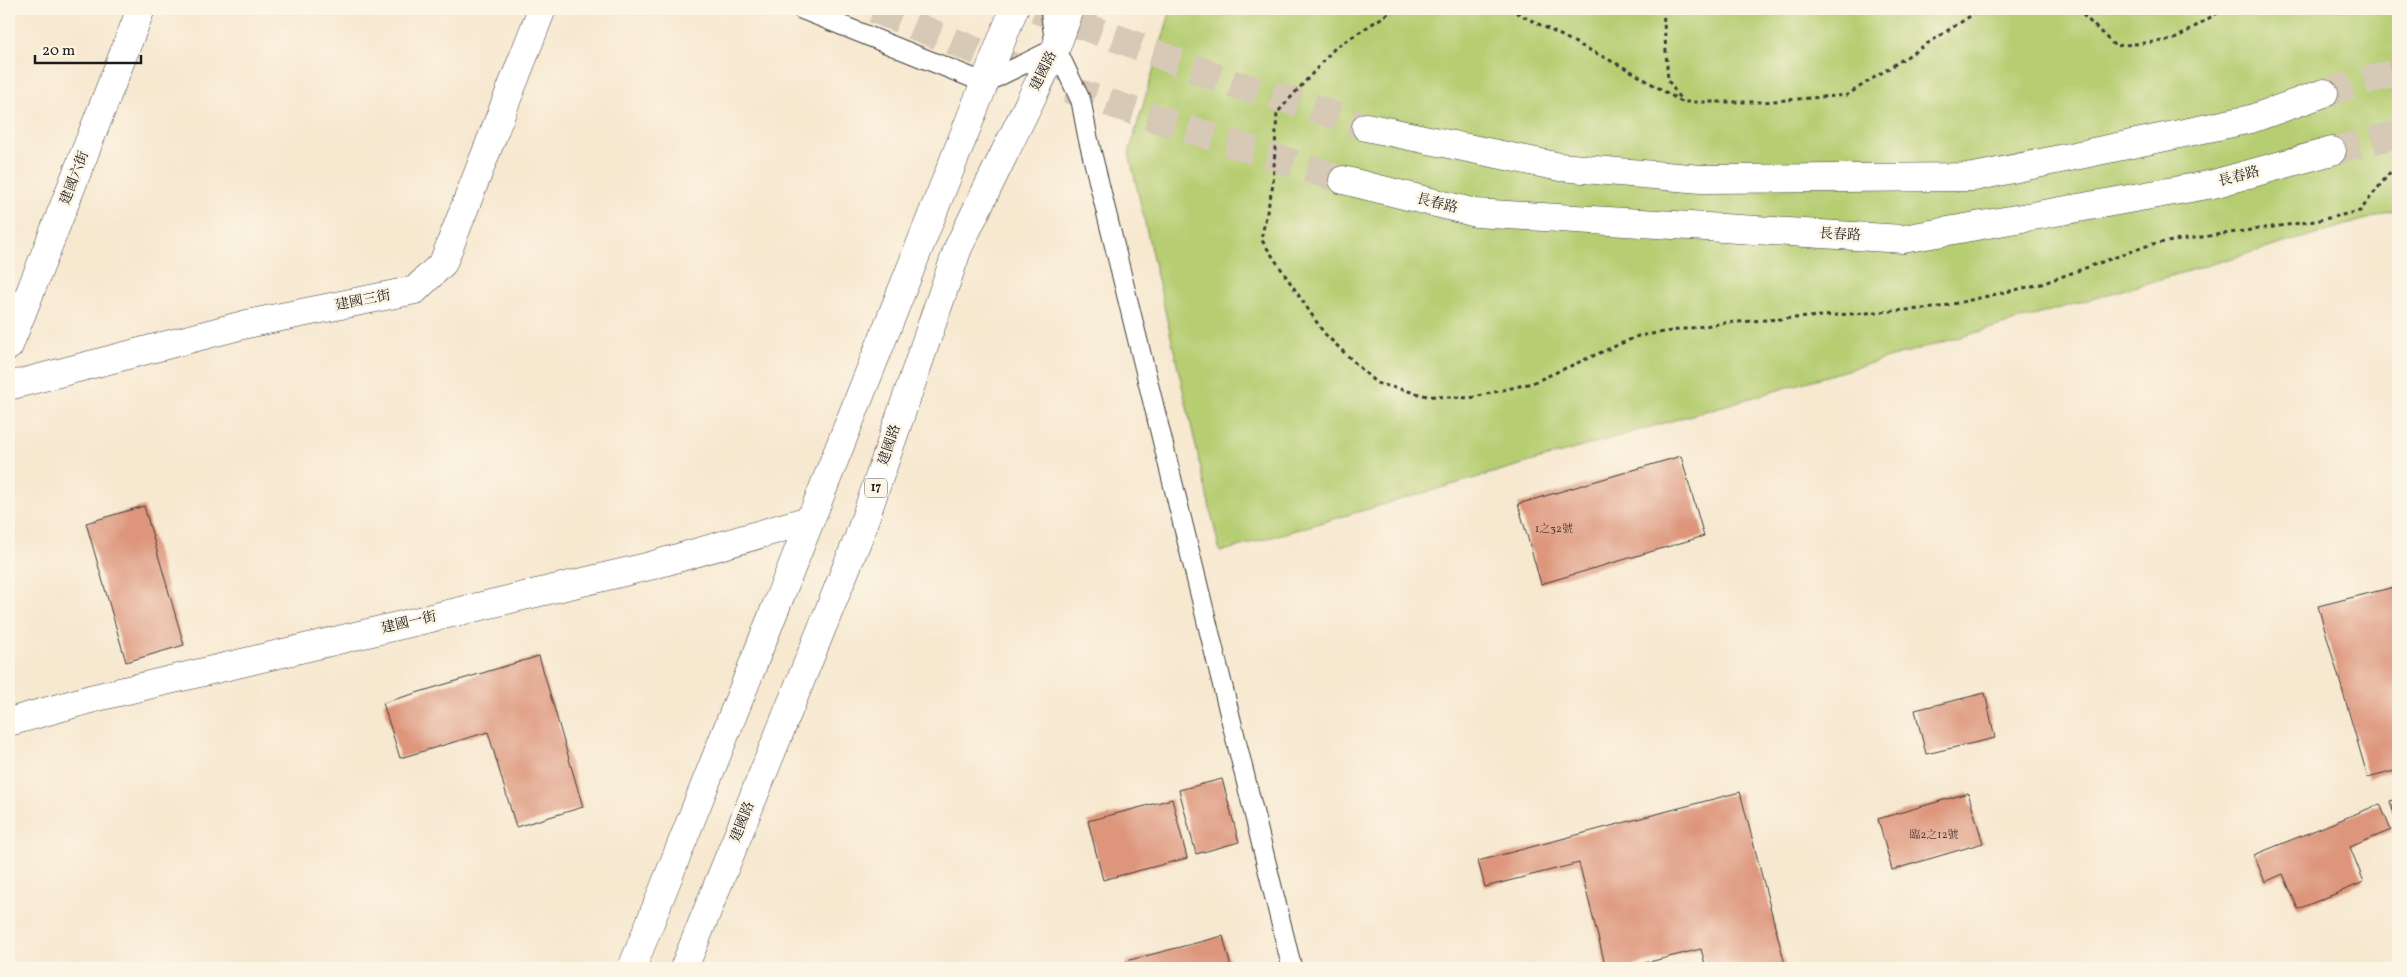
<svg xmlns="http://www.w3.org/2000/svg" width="2407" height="977" font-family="Vollkorn,'Noto Serif TC',serif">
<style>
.green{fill:#b6cd72;stroke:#697447}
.building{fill:#dd957c}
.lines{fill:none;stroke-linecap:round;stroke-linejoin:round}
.secondary-tunnel{stroke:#d6c9b5;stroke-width:28;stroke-dasharray:28 14;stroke-linecap:butt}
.lane-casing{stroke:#3d3b37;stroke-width:21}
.street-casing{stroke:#3d3b37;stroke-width:29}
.secondary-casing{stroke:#3d3b37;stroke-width:29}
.primary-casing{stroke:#3d3b37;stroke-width:29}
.path{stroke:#3d3b37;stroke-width:3;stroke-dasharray:4 4;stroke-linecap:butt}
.lane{stroke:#fff;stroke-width:19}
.street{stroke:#fff;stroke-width:28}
.secondary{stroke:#fff;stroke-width:28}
.primary{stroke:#fff;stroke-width:28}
.labels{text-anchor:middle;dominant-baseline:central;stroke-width:5;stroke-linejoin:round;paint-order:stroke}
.number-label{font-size:11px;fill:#4c3a34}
.shield{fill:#fcf5e5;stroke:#5f5d58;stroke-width:1}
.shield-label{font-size:12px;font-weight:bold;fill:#1c1c1c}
.street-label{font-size:14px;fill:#1c1c1c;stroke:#fcf5e5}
</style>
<rect width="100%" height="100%" fill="#fcf5e5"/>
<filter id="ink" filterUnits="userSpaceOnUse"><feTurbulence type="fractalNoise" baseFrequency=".02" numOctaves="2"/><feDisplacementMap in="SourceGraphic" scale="10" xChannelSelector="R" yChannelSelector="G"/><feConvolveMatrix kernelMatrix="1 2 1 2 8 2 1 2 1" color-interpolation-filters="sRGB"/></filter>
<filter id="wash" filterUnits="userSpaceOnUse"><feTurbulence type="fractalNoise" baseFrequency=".0096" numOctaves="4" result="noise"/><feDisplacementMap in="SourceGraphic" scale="20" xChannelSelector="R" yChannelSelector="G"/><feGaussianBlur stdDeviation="1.12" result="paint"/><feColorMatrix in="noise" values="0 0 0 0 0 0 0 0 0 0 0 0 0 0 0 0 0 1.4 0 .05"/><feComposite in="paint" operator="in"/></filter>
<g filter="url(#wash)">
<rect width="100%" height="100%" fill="#f7e8d0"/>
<path class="green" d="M1171,9H2398V210L1220,552L1129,153Z"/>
<g id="blocks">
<path class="building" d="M1681,456L1704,536L1541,584L1518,504Z
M144,506L184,645L126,662L86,523Z
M2398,586V770L2368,778L2318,606Z
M539,656L583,807L516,827L488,732L400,758L383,703Z
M1985,693L1995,738L1926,754L1915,710Z
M1222,779L1239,842L1196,854L1179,790Z
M1740,792L1786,968H1706L1701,949L1625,968H1606L1579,863L1485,887L1478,861Z
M1968,793L1983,843L1892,870L1878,819Z
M1172,799L1187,858L1103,880L1088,821Z
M2398,799V828L2390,801Z
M2380,804L2391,830L2350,847L2364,882L2298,909L2283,874L2265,882L2254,855Z
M1223,936L1231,968H1128L1126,961Z"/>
</g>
</g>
<g filter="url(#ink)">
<use href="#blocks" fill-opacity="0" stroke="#3d3b37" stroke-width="1"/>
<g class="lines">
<path class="secondary-tunnel" d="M874,9L1073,91L1343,180
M1035,9L1127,42L1228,82L1308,106L1366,127
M2324,93L2398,72
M2332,151L2398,134"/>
<g class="lane-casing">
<path id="lane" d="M801,9L985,83L1056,48L1081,101L1088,138L1292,968
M1050,9L1055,45"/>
</g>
<g class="street-casing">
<path id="street" d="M9,346L141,9
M9,386L247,324L415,290L443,263L542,9
M9,722L94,698L650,566L809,520"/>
</g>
<g class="secondary-casing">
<path id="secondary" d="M1366,127L1560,167L1701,179L1974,177L2251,119L2324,93
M1343,180L1476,213L1903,239L2213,184L2332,151"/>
</g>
<g class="primary-casing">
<path id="primary" d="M632,968L1014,9
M684,968L858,539L958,248L1056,48L1070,9"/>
</g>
<path class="path" d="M1395,9L1335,48L1277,113L1273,185L1261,239L1324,333L1376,383L1427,396L1470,398L1532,383L1638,336L1724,323L1935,308L2041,284L2152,244L2315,221L2360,211L2398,162
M1509,9L1629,70L1682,102H1762L1847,95L1972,15L1978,9
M1663,9L1668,80L1682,102
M2077,9L2115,46L2173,40L2224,9"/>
<use href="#lane" class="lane"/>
<use href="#street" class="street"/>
<use href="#secondary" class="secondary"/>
<use href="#primary" class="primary"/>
</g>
</g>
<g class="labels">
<g class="number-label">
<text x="1554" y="529">1之32號</text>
<text x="1934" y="835">臨2之12號</text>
</g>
<rect class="shield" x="865" y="478.5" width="22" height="19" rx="4"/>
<g class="shield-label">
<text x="876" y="488">17</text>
</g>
<g class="street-label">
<text transform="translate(1044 71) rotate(-64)">建國路</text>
<text transform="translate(2239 177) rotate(-15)">長春路</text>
<text transform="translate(75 178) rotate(-69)">建國六街</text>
<text transform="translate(1437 204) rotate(14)">長春路</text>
<text transform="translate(1840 235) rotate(3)">長春路</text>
<text transform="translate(363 301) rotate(-11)">建國三街</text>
<text transform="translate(890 445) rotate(-71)">建國路</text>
<text transform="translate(409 623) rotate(-13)">建國一街</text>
<text transform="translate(743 822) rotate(-68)">建國路</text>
</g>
</g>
<rect width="2407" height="977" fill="none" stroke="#fcf5e5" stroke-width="30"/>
<path d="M35 55v8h106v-8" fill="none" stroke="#1c1c1c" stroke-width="2.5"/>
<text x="42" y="55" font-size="15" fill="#1c1c1c" stroke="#fcf5e5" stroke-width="4" paint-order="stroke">20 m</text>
</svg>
